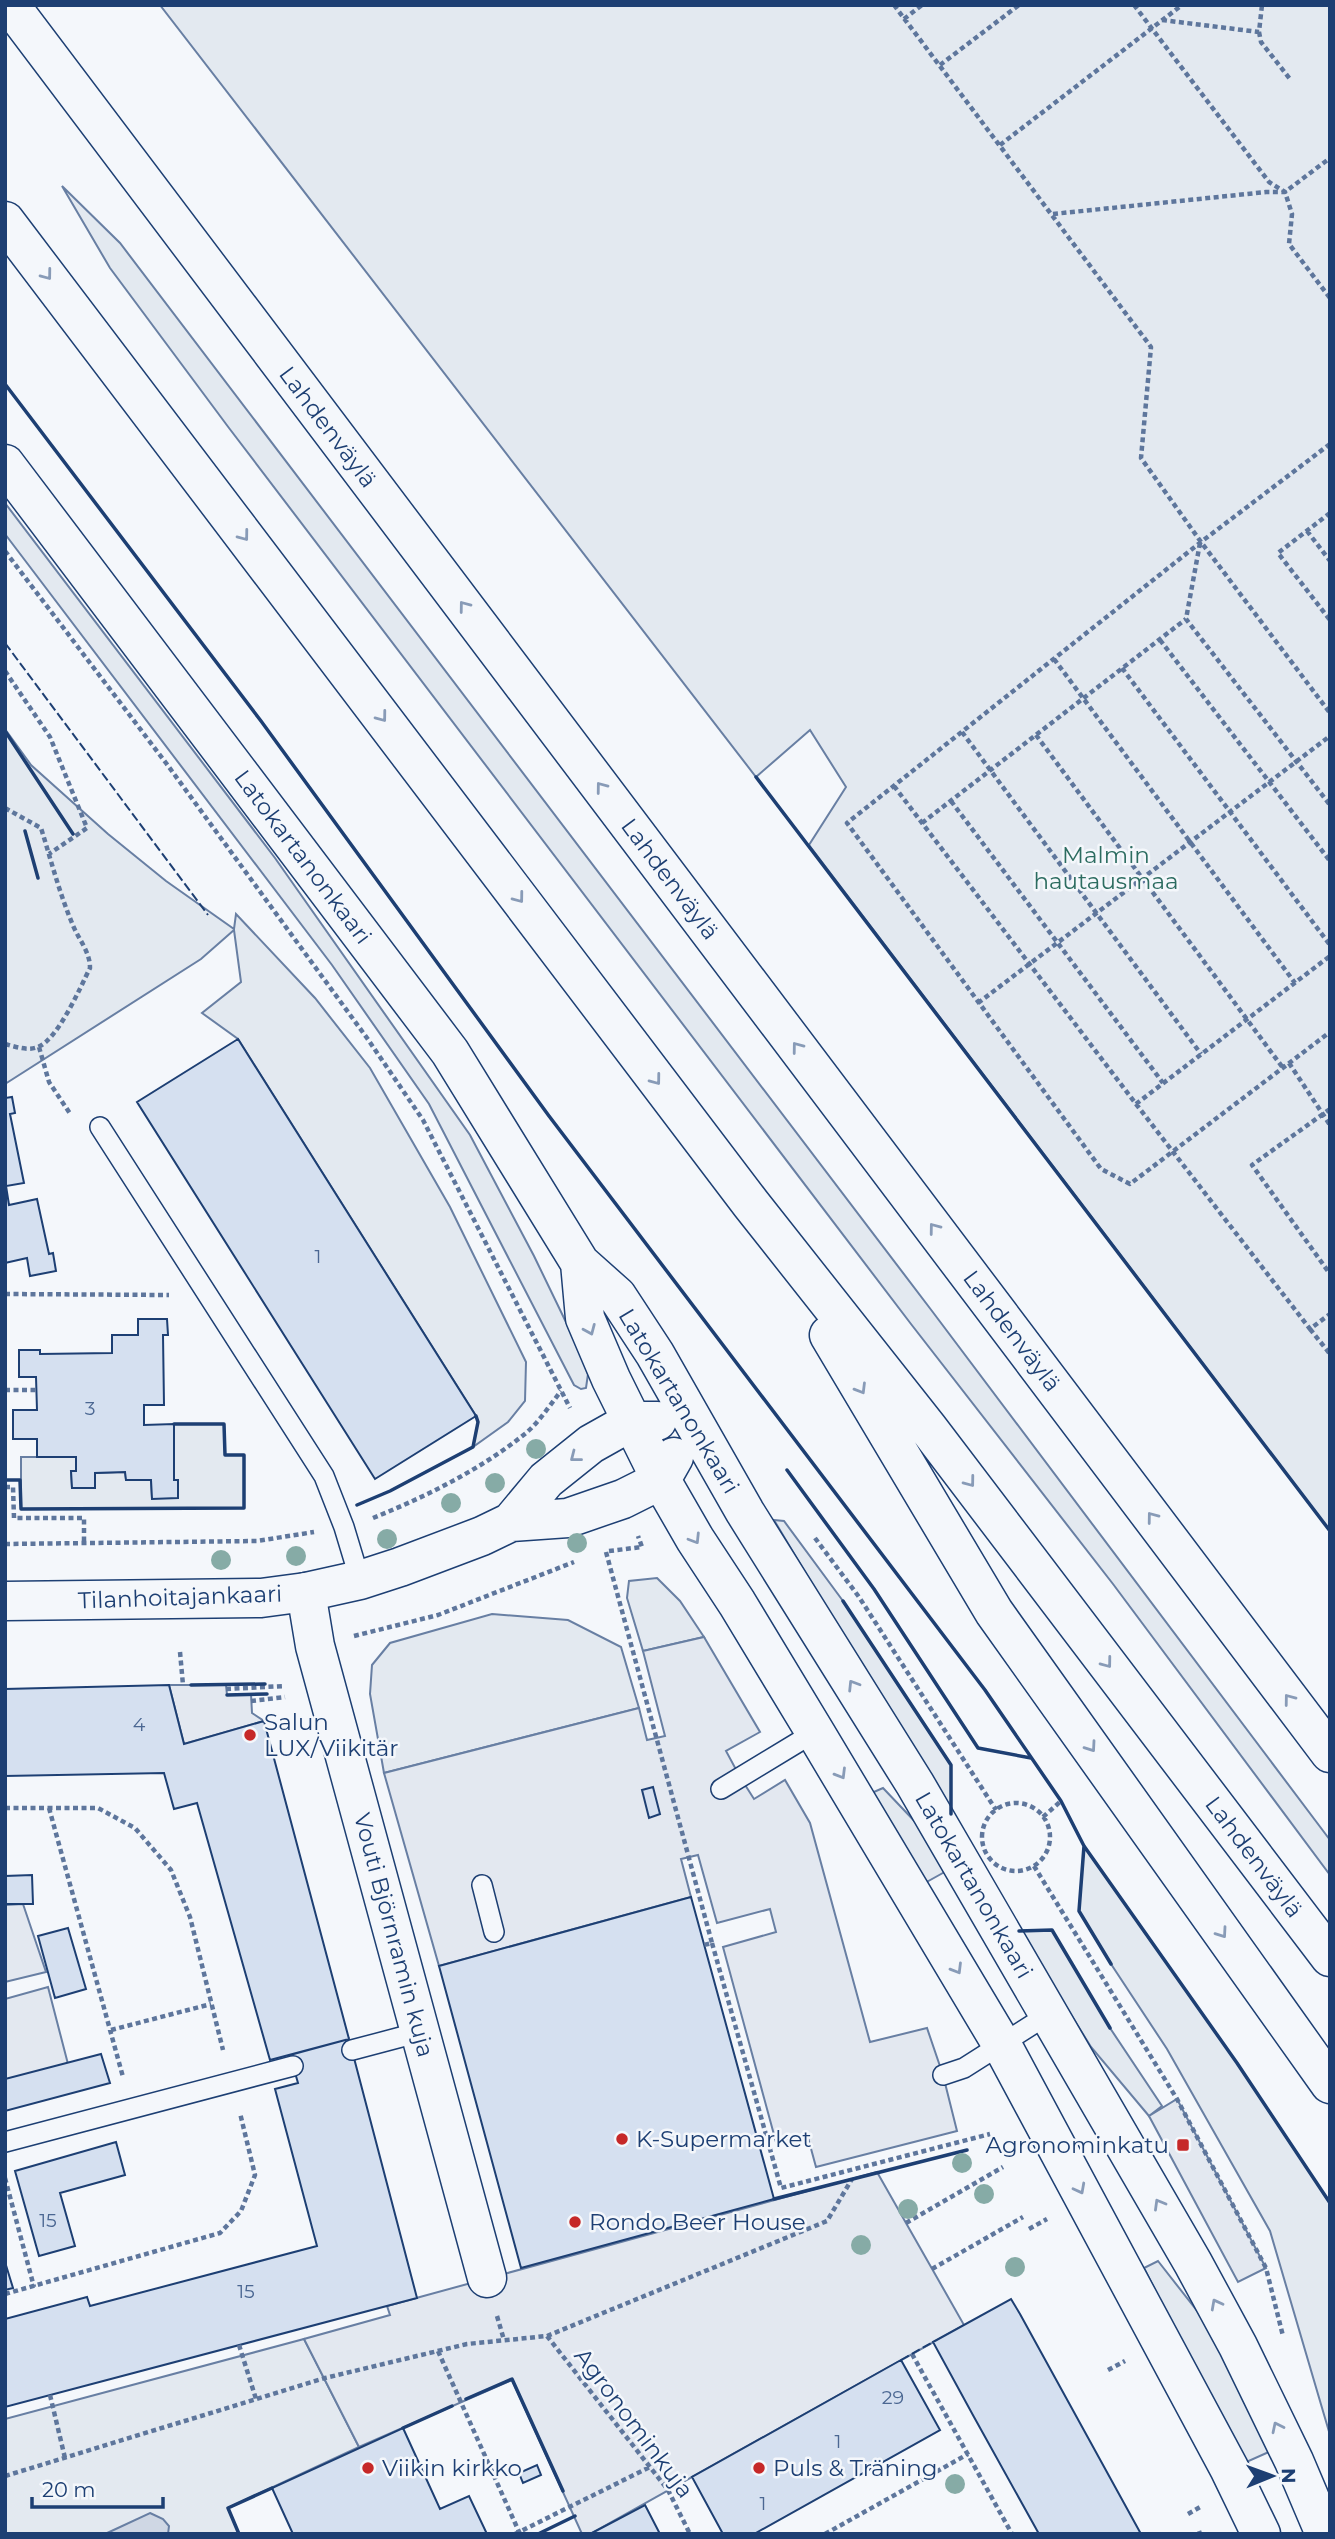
<svg xmlns="http://www.w3.org/2000/svg" width="1335" height="2539" font-family="Montserrat,sans-serif">
<style>
.green{fill:#e3e9f0;stroke:#687fa3;stroke-width:2}
.parking{fill:#e3e8f0;stroke:#687fa3;stroke-width:2}
.water{fill:#cfd7e4;stroke:#687fa3;stroke-width:2}
.building{fill:#d5e0f0;stroke:#1d3f73;stroke-width:2}
.lines{fill:none;stroke-linecap:round;stroke-linejoin:round}
.lane-casing{stroke:#1d3f73;stroke-width:22}
.street-casing{stroke:#1d3f73;stroke-width:41}
.secondary-casing{stroke:#1d3f73;stroke-width:41}
.highway-casing{stroke:#1d3f73;stroke-width:41}
.path{stroke:#5e769c;stroke-width:4.5;stroke-dasharray:5 3.5;stroke-linecap:butt}
.lane{stroke:#f4f7fb;stroke-width:19}
.street{stroke:#f4f7fb;stroke-width:38}
.secondary{stroke:#f4f7fb;stroke-width:38}
.highway{stroke:#f4f7fb;stroke-width:38}
.fence{stroke:#1d3f73;stroke-width:2;stroke-dasharray:9 3.5;stroke-linecap:butt}
.wall{stroke:#1d3f73;stroke-width:3.5}
.tree{fill:#86aba6}
.oneway{stroke:#889bb7}
.poi-dot{fill:#c62828;stroke:#f4f7fb;stroke-width:2.5}
.labels{text-anchor:middle;dominant-baseline:central;stroke-width:5;stroke-linejoin:round;paint-order:stroke}
.number-label{font-size:19px;fill:#4b6792}
.street-label{font-size:23px;fill:#1d3f73;stroke:#f4f7fb}
.park-label{font-size:23px;fill:#2c6c60;stroke:#f4f7fb}
.poi-label{font-size:23px;fill:#1d3f73;stroke:#f4f7fb;text-anchor:start}
</style>
<rect width="100%" height="100%" fill="#f4f7fb"/>
<path class="green" d="M160,5H1330V1531L809,845L846,787L810,730L756,777Z
M62,186L120,243L932,1311L1330,1840V1875L1113,1584L911,1324L229,428L110,268Z
M5,503L275,858L470,1135L534,1256L578,1347L588,1374L586,1388L581,1389L574,1385L429,1104L332,965L5,534Z
M5,729L31,765L108,834L166,881L234,929L236,914L315,998L370,1068L450,1207L526,1362L525,1401L508,1422L473,1447L478,1422L476,1416L238,1039L202,1013L241,982L234,930L201,959L5,1084Z
M174,1424H224L225,1455H244V1508L21,1509V1457H76V1471H71L72,1488H95V1473L125,1472L126,1480H151L152,1498H177L178,1480H174Z
M774,1520L784,1521L843,1601L951,1765V1818Z
M657,1578L680,1601L704,1637L643,1651L627,1598L629,1581Z
M492,1614L568,1620L621,1647L639,1708L384,1773L370,1694L372,1665L390,1643Z
M883,1788L921,1828L950,1869L923,1884L867,1795Z
M1084,1846L1237,2063L1330,2203V2435L1270,2231L1167,2049L1111,1964L1079,1911Z
M1052,1930L1110,2028L1162,2106L1149,2116L1091,2047L1019,1931Z
M1158,2261L1205,2321L1271,2451L1242,2464L1144,2268Z
M304,2339L359,2447L228,2508L239,2534H5V2419Z"/>
<path class="parking" d="M704,1637L760,1732L726,1751L740,1777L754,1799L785,1780L810,1823L870,2042L927,2028L943,2075L957,2131L816,2167L807,2134L776,2142L723,1947L776,1932L770,1909L717,1923L698,1855L681,1859L691,1897L439,1966L384,1773L639,1708L647,1740L665,1736L643,1651Z
M169,1685H226L227,1695L251,1694L252,1713L264,1721L184,1744Z
M23,1904L46,1972L5,1982V1905Z
M48,1987L75,2091L5,2109V1999Z
M1177,2099L1266,2268L1238,2282L1149,2116Z
M877,2172L964,2325L590,2534H582L512,2380L359,2447L304,2339L390,2315L387,2306Z"/>
<path class="water" d="M150,2513L163,2519L169,2526L168,2534H105Z"/>
<path class="building" d="M238,1039L476,1416L375,1479L137,1102Z
M12,1097L15,1113L10,1114L24,1183L6,1186L9,1205L37,1199L49,1254L53,1253L56,1271L30,1276L27,1258L5,1263V1098Z
M138,1319H167L168,1335H163L164,1405H144V1425L174,1424V1480H178V1498L152,1499L151,1480H126L125,1472L95,1473V1488H72L71,1471H76V1457H37V1439H13V1410H37L36,1377H19V1350H40V1354L112,1353V1335H138Z
M169,1685L184,1744L264,1721L349,2039L270,2060L197,1803L174,1809L164,1773L5,1776V1689Z
M653,1787L660,1814L649,1818L642,1790Z
M32,1875L33,1904H5V1876Z
M691,1897L774,2199L521,2268L439,1966Z
M68,1928L86,1989L55,1998L38,1936Z
M349,2039L417,2298L5,2407V2319L87,2297L90,2306L317,2246L275,2089L298,2083L290,2055Z
M101,2054L110,2083L5,2111V2079Z
M116,2142L125,2175L60,2193L75,2246L39,2256L15,2171Z
M5,2262L13,2288L5,2290Z
M1011,2299L1020,2314L1141,2534H1039L974,2417L933,2342Z
M901,2360L940,2430L754,2534H723L692,2477Z
M403,2428L440,2509L469,2496L487,2534H293L272,2488Z
M537,2465L541,2475L523,2483L519,2473Z
M645,2505L660,2534H590Z"/>
<g class="lines">
<g class="lane-casing">
<path id="lane" d="M100,1127L324,1476L344,1527L360,1580
M721,1789L815,1732
M482,1885L494,1932
M352,2050L420,2032
M943,2075L964,2068L1049,2014
M5,2142L293,2066"/>
</g>
<g class="street-casing">
<path id="street" d="M306,1592L315,1646L487,2278"/>
</g>
<g class="secondary-casing">
<path id="secondary" d="M5,464L450,1052L580,1263L617,1296L655,1354L745,1512L915,1784L1193,2263L1238,2346L1294,2461L1325,2534
M580,1263L585,1318L611,1379L661,1480L695,1539L737,1603L815,1732L1002,2045L1229,2468L1261,2534
M511,1522L546,1480L591,1444L632,1421H657
M5,1601L261,1598L306,1592L360,1580L400,1567L482,1536L511,1522L568,1518L623,1499L661,1480L674,1457"/>
</g>
<g class="highway-casing">
<path id="highway" d="M10,5L1330,1753
M5,221L751,1204L928,1428L1330,1957
M829,1335L994,1612L1330,2084"/>
</g>
<path class="path" d="M894,5L1151,347L1141,458L1201,542L1330,713
M1134,5L1269,182L1285,192L1292,214L1289,244L1330,298
M904,19L922,5
M1162,20L1259,32L1262,5
M1259,32L1261,42L1290,79
M940,65L1019,5
M1000,145L1182,5
M1053,214L1266,192H1285L1330,158
M1330,444L1201,542L847,823L1101,1169L1130,1184L1330,1032
M1330,513L1278,553L1330,620
M1307,531L1330,561
M1200,543L1186,619L1330,805
M5,551L166,763L367,1038L423,1120L570,1408
M1160,640L1330,861
M1054,659L1295,983
M1122,668L1330,945
M5,671L50,737L87,828L49,854
M962,732L1201,1054
M1036,735L1283,1068
M894,786L1136,1104L1330,956
M951,801L1163,1083
M5,808L41,828C51,860 59,892 72,923C78,939 90,951 90,968C80,988 58,1039 38,1047C28,1051 16,1047 5,1044
M922,823L1186,619
M978,1003L1330,736
M39,1047L49,1082L71,1115
M1289,1063L1330,1125
M1136,1104L1310,1329L1330,1314
M1330,1109L1252,1165L1330,1274
M5,1294L169,1295
M1310,1329L1330,1354
M5,1390H36
M5,1487H13L14,1518H84V1543
M373,1518C427,1496 480,1470 526,1433C539,1422 550,1405 561,1391
M815,1538L859,1597L996,1810
M5,1544L257,1541L314,1532
M609,1551L642,1547L638,1536
M606,1552L712,1943L704,1945
M354,1636L438,1615L574,1562
M180,1652L183,1685
M226,1689L285,1686
M251,1701L285,1697
M982 1837a34 34 0 1 1 68 0a34 34 0 1 1-68 0Z
M5,1808H98L135,1828L171,1870L190,1917L223,2050
M49,1808L123,2077
M1043,1817L1061,1801
M1034,1866L1177,2099L1266,2268L1283,2336
M712,1943L781,2188L990,2134
M111,2030L211,2004
M5,2178L34,2287
M906,2223L1003,2167
M1029,2229L1047,2219
M932,2269L1023,2217
M5,2294L220,2233L241,2211L255,2175L240,2113
M497,2316L504,2340
M547,2336L668,2490L690,2534
M239,2345L256,2399
M438,2351L520,2534
M912,2354L1012,2534
M1108,2370L1125,2361
M50,2395L65,2458
M5,2476L325,2378L467,2344L547,2336L827,2221L852,2179
M1188,2514L1202,2506
M1199,2531L1200,2534
M515,2534L650,2467
M825,2534L968,2454"/>
<use href="#lane" class="lane"/>
<use href="#street" class="street"/>
<use href="#secondary" class="secondary"/>
<use href="#highway" class="highway"/>
<path class="fence" d="M5,643L208,915
M901,2360L933,2342"/>
<path class="wall" d="M5,384L261,721L549,1116L985,1690L1061,1801L1084,1846L1237,2063L1330,2203
M5,731L73,834
M756,777L1330,1531
M25,831L38,878
M787,1470L874,1589L978,1748L1031,1758
M5,1480H20L21,1509L244,1508V1455H225L224,1424H174
M357,1505L390,1491L473,1447L478,1422L476,1416
M843,1601L951,1765V1814
M191,1685L265,1684
M227,1695L267,1694
M1084,1846L1079,1911L1111,1964
M1019,1931L1052,1930L1110,2028
M774,2199L967,2150
M466,2399L512,2379L563,2491
M403,2428L452,2406
M239,2534L228,2508L272,2488
M538,2534L575,2516"/>
</g>
<g class="tree">
<circle cx="536" cy="1449" r="10"/>
<circle cx="495" cy="1483" r="10"/>
<circle cx="451" cy="1503" r="10"/>
<circle cx="387" cy="1539" r="10"/>
<circle cx="577" cy="1543" r="10"/>
<circle cx="296" cy="1556" r="10"/>
<circle cx="221" cy="1560" r="10"/>
<circle cx="962" cy="2163" r="10"/>
<circle cx="984" cy="2194" r="10"/>
<circle cx="908" cy="2209" r="10"/>
<circle cx="861" cy="2245" r="10"/>
<circle cx="1015" cy="2267" r="10"/>
<circle cx="955" cy="2484" r="10"/>
</g>
<defs><path id="oneway-chevron" d="M-2-3.5L2.5 0L-2 3.5" fill="none" stroke-width="1.6" stroke-linecap="round" stroke-linejoin="round" transform="scale(1.75)"/></defs>
<g class="oneway">
<use href="#oneway-chevron" transform="translate(47 275) rotate(53)"/>
<use href="#oneway-chevron" transform="translate(244 536) rotate(53)"/>
<use href="#oneway-chevron" transform="translate(464 606) rotate(-127)"/>
<use href="#oneway-chevron" transform="translate(382 717) rotate(53)"/>
<use href="#oneway-chevron" transform="translate(601 787) rotate(-127)"/>
<use href="#oneway-chevron" transform="translate(519 898) rotate(53)"/>
<use href="#oneway-chevron" transform="translate(797 1047) rotate(-127)"/>
<use href="#oneway-chevron" transform="translate(656 1080) rotate(53)"/>
<use href="#oneway-chevron" transform="translate(934 1228) rotate(-127)"/>
<use href="#oneway-chevron" transform="translate(590 1330) rotate(67)"/>
<use href="#oneway-chevron" transform="translate(861 1389) rotate(59)"/>
<use href="#oneway-chevron" transform="translate(575 1457) rotate(142)"/>
<use href="#oneway-chevron" transform="translate(970 1482) rotate(53)"/>
<use href="#oneway-chevron" transform="translate(1152 1517) rotate(-127)"/>
<use href="#oneway-chevron" transform="translate(695 1539) rotate(58)"/>
<use href="#oneway-chevron" transform="translate(1107 1663) rotate(53)"/>
<use href="#oneway-chevron" transform="translate(853 1685) rotate(-122)"/>
<use href="#oneway-chevron" transform="translate(1289 1699) rotate(-127)"/>
<use href="#oneway-chevron" transform="translate(1091 1747) rotate(55)"/>
<use href="#oneway-chevron" transform="translate(841 1774) rotate(59)"/>
<use href="#oneway-chevron" transform="translate(1222 1933) rotate(55)"/>
<use href="#oneway-chevron" transform="translate(957 1969) rotate(59)"/>
<use href="#oneway-chevron" transform="translate(1080 2189) rotate(62)"/>
<use href="#oneway-chevron" transform="translate(1159 2204) rotate(-120)"/>
<use href="#oneway-chevron" transform="translate(1216 2304) rotate(-118)"/>
<use href="#oneway-chevron" transform="translate(1277 2427) rotate(-116)"/>
</g>
<g class="poi-dot">
<circle cx="250" cy="1735" r="7"/>
<circle cx="622" cy="2139" r="7"/>
<rect x="1176" y="2138" width="14" height="14" rx="3.5"/>
<circle cx="575" cy="2222" r="7"/>
<circle cx="368" cy="2468" r="7"/>
<circle cx="759" cy="2468" r="7"/>
</g>
<g class="labels">
<g class="number-label">
<text x="318" y="1256">1</text>
<text x="90" y="1408">3</text>
<text x="139" y="1724">4</text>
<text x="48" y="2220">15</text>
<text x="246" y="2291">15</text>
<text x="893" y="2397">29</text>
<text x="838" y="2441">1</text>
<text x="763" y="2503">1</text>
</g>
<g class="street-label">
<text transform="translate(328 427) rotate(53)">Lahdenväylä</text>
<text transform="translate(303 857) rotate(53)">Latokartanonkaari</text>
<text transform="translate(670 879) rotate(53)">Lahdenväylä</text>
<text transform="translate(1012 1331) rotate(53)">Lahdenväylä</text>
<text transform="translate(679 1401) rotate(59)">Latokartanonkaari</text>
<text transform="translate(180 1597) rotate(-2)">Tilanhoitajankaari</text>
<text transform="translate(1254 1857) rotate(53)">Lahdenväylä</text>
<text transform="translate(974 1885) rotate(60)">Latokartanonkaari</text>
<text transform="translate(394 1935) rotate(75)">Vouti Björnramin kuja</text>
<text transform="translate(634 2423) rotate(53)">Agronominkuja</text>
</g>
<g class="park-label">
<text x="1106" y="855">Malmin<tspan x="1106" dy="26">hautausmaa</tspan></text>
</g>
<g class="poi-label">
<text x="264" y="1722">Salun<tspan x="264" dy="26">LUX/Viikitär</tspan></text>
<text x="636" y="2139">K-Supermarket</text>
<text x="1169" y="2145" text-anchor="end">Agronominkatu</text>
<text x="589" y="2222">Rondo Beer House</text>
<text x="382" y="2468">Viikin kirkko</text>
<text x="773" y="2468">Puls &amp; Träning</text>
</g>
</g>
<rect width="1335" height="2539" fill="none" stroke="#1d3f73" stroke-width="14"/>
<g transform="translate(1272 2476) rotate(89)" stroke="#f4f7fb" stroke-width="5" paint-order="stroke">
<path d="M0-5L12 26L0 18L-12 26Z" fill="#1d3f73"/>
<text y="-10" font-size="19" font-weight="bold" text-anchor="middle" fill="#1d3f73">N</text>
</g>
<path d="M32 2497v10h131v-10" fill="none" stroke="#1d3f73" stroke-width="3.5"/>
<text x="42" y="2497" font-size="21" fill="#1d3f73" stroke="#f4f7fb" stroke-width="5" paint-order="stroke">20 m</text>
</svg>
